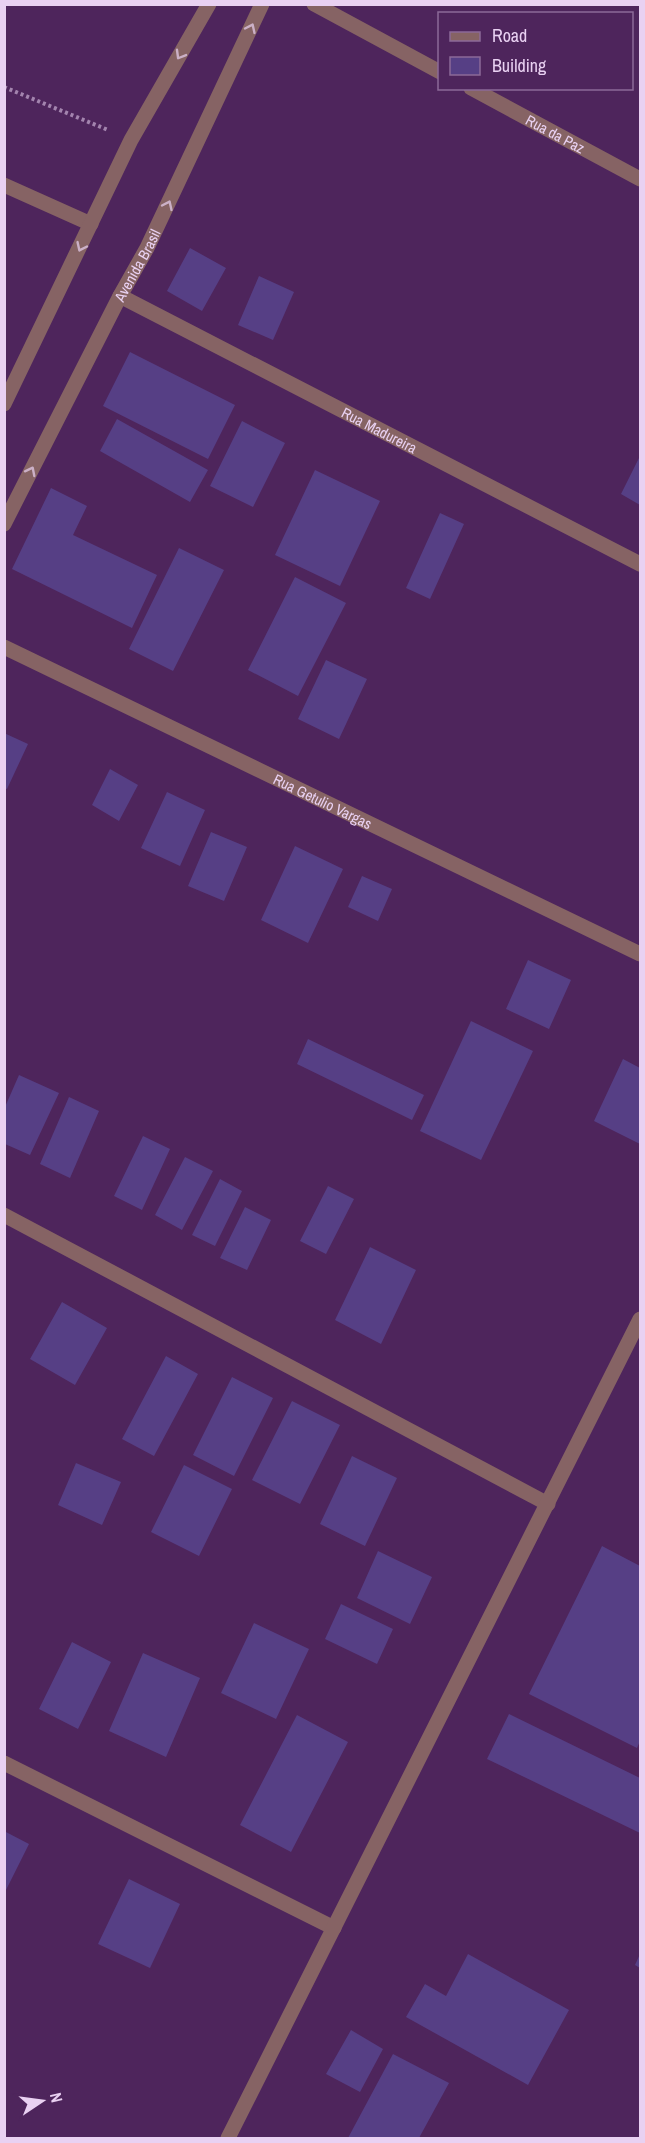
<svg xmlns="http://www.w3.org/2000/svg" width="645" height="2143" font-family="'Archivo Narrow',sans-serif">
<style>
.building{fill:#563f85}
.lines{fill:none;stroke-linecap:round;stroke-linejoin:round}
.path{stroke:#a384ae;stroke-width:4;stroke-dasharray:3 3;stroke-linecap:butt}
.minor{stroke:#866364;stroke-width:15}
.tertiary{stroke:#866364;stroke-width:15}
.oneway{stroke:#cbb0c7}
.labels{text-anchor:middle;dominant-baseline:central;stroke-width:4.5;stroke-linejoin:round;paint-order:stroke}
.street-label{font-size:15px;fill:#e9d1f2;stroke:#4e255c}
</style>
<rect width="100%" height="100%" fill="#4e255c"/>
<path class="building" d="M190,248L226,268L202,311L167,291Z
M259,276L294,292L273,340L238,325Z
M130,352L235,405L208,459L103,406Z
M117,419L208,470L190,502L100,451Z
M242,421L285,443L253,507L210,486Z
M640,456V505L621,494Z
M315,470L380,501L340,586L275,555Z
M51,488L87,506L73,535L157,575L132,628L12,569Z
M440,513L464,524L430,599L406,588Z
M179,548L224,570L173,671L129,649Z
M295,577L346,603L298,696L248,670Z
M326,660L367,679L339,739L298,719Z
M4,733L28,744L7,789L4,788Z
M110,769L138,785L119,821L92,805Z
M167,792L205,810L180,866L141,848Z
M211,832L247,847L224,901L188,886Z
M295,846L343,869L308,943L261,920Z
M362,876L392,889L378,921L348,907Z
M528,960L571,980L549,1029L506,1009Z
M471,1021L533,1051L481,1160L420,1131Z
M308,1039L424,1095L412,1120L297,1064Z
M623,1059L640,1068V1144L594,1121Z
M19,1075L59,1093L30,1155L5,1144V1107Z
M69,1097L99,1111L70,1178L40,1164Z
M143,1136L170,1149L142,1210L114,1196Z
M185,1157L213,1171L182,1230L155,1215Z
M220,1179L242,1191L215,1246L192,1235Z
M328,1186L354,1199L326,1254L300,1241Z
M245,1207L271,1220L247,1270L220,1258Z
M370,1247L416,1270L381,1344L335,1320Z
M62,1302L107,1328L75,1385L30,1359Z
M166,1356L198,1374L154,1456L122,1439Z
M232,1377L273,1398L234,1476L193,1455Z
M292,1401L340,1425L300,1504L252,1480Z
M352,1456L397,1478L365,1546L320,1524Z
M76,1463L121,1482L102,1525L58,1505Z
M184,1465L232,1489L199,1556L151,1532Z
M602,1546L640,1566V1741L637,1748L529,1694Z
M378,1551L432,1577L410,1624L357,1598Z
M341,1604L393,1629L377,1664L325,1639Z
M254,1623L309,1649L276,1719L221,1693Z
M72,1642L111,1662L78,1729L39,1709Z
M143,1653L200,1678L166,1757L109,1731Z
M509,1714L640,1778V1833L487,1759Z
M297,1715L348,1742L291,1852L240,1825Z
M4,1831L29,1844L4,1894Z
M129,1879L180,1904L150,1968L98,1944Z
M468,1954L569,2010L528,2085L406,2017L425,1984L446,1996Z
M640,1954V1968L635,1965Z
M351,2030L383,2049L360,2092L326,2074Z
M393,2054L449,2083L419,2138H348Z"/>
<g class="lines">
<path class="path" d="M4,87L108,130"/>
<g class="minor">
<path d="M314,4L440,72"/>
<path id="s1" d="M471,88L640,179"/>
<path d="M4,185L91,224"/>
<path id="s2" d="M120,296L640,564"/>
<path id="s3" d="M4,647L640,954"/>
<path d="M4,1215L548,1504"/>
<path d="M4,1763L334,1928"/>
<path d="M228,2138L640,1319"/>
</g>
<g class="tertiary">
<path d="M4,404L131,140L209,4"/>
<path id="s4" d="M4,524L120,296L147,248L262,4"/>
</g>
</g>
<defs><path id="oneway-chevron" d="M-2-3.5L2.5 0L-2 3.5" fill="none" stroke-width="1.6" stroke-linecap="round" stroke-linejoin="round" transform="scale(1.5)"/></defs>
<g class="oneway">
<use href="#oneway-chevron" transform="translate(251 28) rotate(-65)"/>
<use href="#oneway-chevron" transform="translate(180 55) rotate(120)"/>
<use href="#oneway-chevron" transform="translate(168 205) rotate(-65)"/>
<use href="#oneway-chevron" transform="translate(81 247) rotate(115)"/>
<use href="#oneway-chevron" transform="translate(31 471) rotate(-63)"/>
</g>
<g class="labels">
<g class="street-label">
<text stroke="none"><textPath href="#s1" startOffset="96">Rua da Paz</textPath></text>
<text stroke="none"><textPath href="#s4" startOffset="291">Avenida Brasil</textPath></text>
<text stroke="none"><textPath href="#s2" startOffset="292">Rua Madureira</textPath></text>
<text stroke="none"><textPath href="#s3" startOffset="354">Rua Getulio Vargas</textPath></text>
</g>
</g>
<rect width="645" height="2143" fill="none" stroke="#e9d1f2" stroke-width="12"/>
<rect x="438" y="12" width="195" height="78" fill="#4e255c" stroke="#8c6a98" stroke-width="1.5"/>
<rect x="450" y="32" width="30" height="9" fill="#866364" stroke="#8c6a98" stroke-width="1.5"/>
<text x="492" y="42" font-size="18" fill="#e9d1f2">Road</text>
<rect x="450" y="57" width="30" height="18" fill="#563f85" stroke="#8c6a98" stroke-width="1.5"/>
<text x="492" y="72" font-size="18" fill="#e9d1f2">Building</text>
<g transform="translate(42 2101) rotate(77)" stroke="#4e255c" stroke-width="4.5" paint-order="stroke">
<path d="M0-4.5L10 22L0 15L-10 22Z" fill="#e9d1f2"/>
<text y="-9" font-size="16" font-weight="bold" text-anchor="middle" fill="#e9d1f2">N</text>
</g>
</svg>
